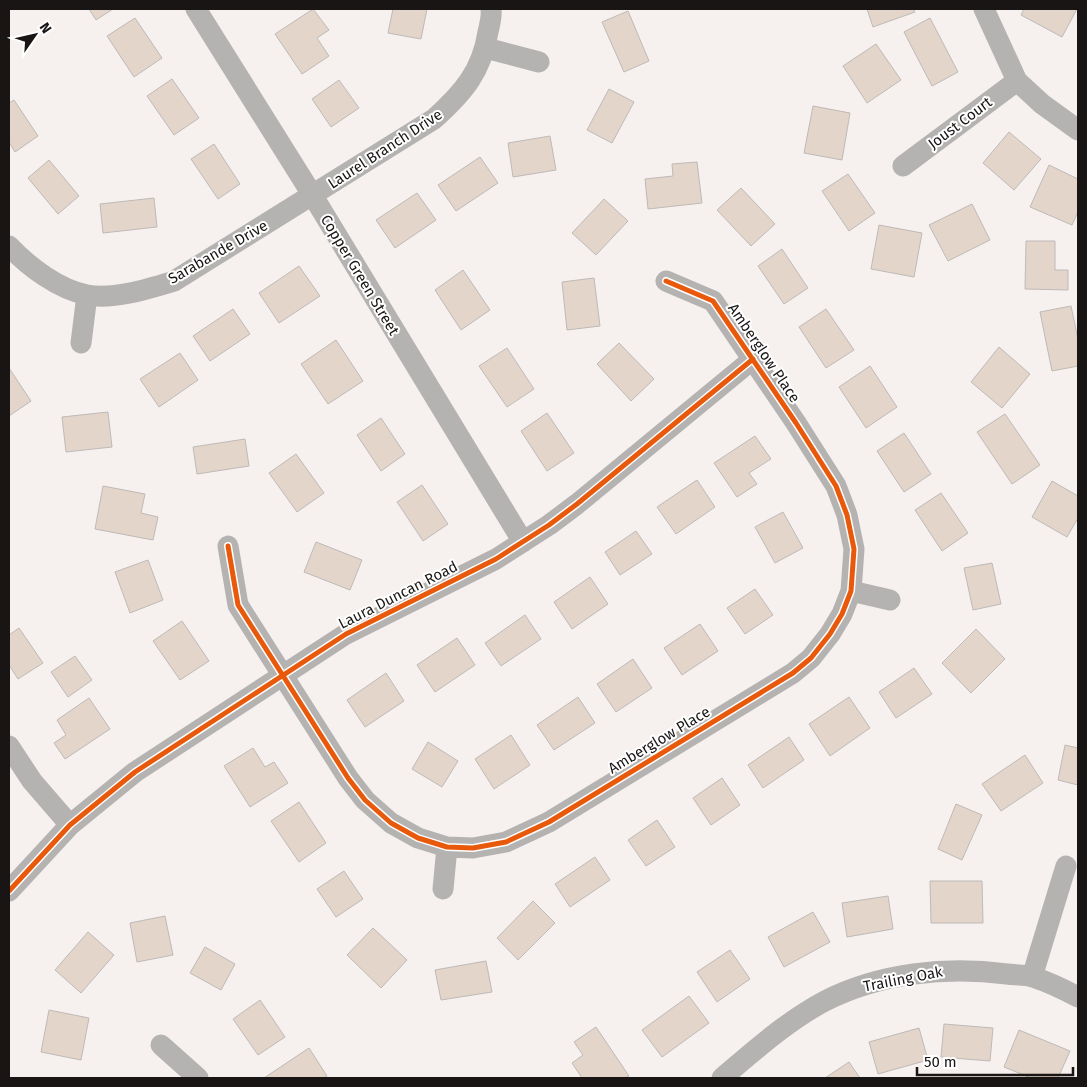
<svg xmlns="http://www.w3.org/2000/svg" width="1087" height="1087" font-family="'Fira Sans',sans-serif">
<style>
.building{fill:#e3d5c9;stroke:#bebab8}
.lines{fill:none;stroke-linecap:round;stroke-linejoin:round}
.minor{stroke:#b5b3b2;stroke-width:21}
.cycleway-casing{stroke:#fff;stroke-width:8}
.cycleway{stroke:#e8590c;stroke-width:5}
.labels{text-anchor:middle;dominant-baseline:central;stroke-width:4;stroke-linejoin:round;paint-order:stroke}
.street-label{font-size:15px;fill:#181514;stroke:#fff}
</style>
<rect width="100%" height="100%" fill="#f6f0ee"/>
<path class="building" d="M89,9H113L96,20Z
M313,9L329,30L317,38L329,56L302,74L275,34Z
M393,9H427L421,39L388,33Z
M867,9H913L915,12L873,27Z
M1024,9H1077L1062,37L1021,15Z
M628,11L649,61L624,72L602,22Z
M135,18L162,58L134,77L107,36Z
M930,18L958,72L932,86L904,32Z
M876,44L901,80L867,103L843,66Z
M172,79L199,118L174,135L147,96Z
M339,80L359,108L331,127L312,99Z
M609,89L634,102L612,143L587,130Z
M14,100L38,136L15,152L9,142V103Z
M813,106L850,113L842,160L804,153Z
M1009,132L1041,159L1014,190L983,163Z
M550,136L556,170L513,177L508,143Z
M214,144L240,184L218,199L191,159Z
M480,157L498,183L456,211L438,185Z
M49,160L79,196L58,214L28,178Z
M697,162L702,203L648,209L645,179L673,176L672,164Z
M1049,165L1078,179V212L1072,225L1030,207Z
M848,174L875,213L849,231L822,191Z
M741,188L775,224L751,246L717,210Z
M417,193L436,220L395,248L376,220Z
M154,198L157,227L103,233L100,204Z
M604,199L628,221L596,255L572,233Z
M972,204L990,240L948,261L929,225Z
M879,225L922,233L914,277L871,269Z
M1026,241H1055V270H1068V290L1025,289Z
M782,249L808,288L784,304L758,266Z
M299,266L320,296L279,323L259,293Z
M463,270L490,310L461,330L435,290Z
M594,278L600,326L567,330L562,282Z
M1071,306L1078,339V366L1052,371L1040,312Z
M233,309L250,334L210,361L193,336Z
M826,309L854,350L826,368L799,327Z
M336,340L363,381L328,404L301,364Z
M619,343L654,379L631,401L597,364Z
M999,347L1030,374L1002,408L971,382Z
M507,348L534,389L507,407L479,366Z
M180,353L198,380L159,407L140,379Z
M870,366L897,407L866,428L839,387Z
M9,368L31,401L9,416Z
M108,412L112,447L66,452L62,417Z
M547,413L574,453L547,471L521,431Z
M1005,414L1040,465L1012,484L977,432Z
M381,418L405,454L381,471L357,435Z
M904,433L931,474L904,492L877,451Z
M755,436L771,459L749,473L757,484L737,497L714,463Z
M245,439L249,466L197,474L193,447Z
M296,454L324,493L297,512L269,473Z
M697,480L715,507L676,534L657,507Z
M1052,481L1078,496V518L1067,537L1032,517Z
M422,485L448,524L423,541L397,502Z
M103,486L145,494L141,513L158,517L153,540L95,529Z
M941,493L968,533L942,551L915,510Z
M783,512L803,548L775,563L755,527Z
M636,531L652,554L620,575L605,552Z
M316,542L362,560L350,590L304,572Z
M148,560L163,600L130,613L115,572Z
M992,563L1001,604L973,610L964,568Z
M590,577L608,604L572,629L554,602Z
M755,589L773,615L745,634L727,608Z
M525,615L541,639L501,666L485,643Z
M182,621L209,661L180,680L153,641Z
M700,624L718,651L682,675L664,648Z
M19,628L43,663L18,679L9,665V635Z
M976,629L1005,659L971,693L942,663Z
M457,638L475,665L435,692L417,665Z
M75,656L92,680L68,697L51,672Z
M633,659L652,688L616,712L597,684Z
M914,668L932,694L896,718L879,692Z
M386,673L404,701L365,727L347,700Z
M578,697L595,723L554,750L537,725Z
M849,697L870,728L830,756L809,724Z
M89,698L110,729L65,759L54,743L66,735L57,720Z
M511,735L530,765L494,789L475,759Z
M789,737L804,760L763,788L748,765Z
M428,742L458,761L442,787L412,769Z
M1065,745L1078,748V785L1058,780Z
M253,748L265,767L274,762L288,783L250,807L224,766Z
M1025,755L1043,783L1001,811L982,784Z
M722,778L740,805L711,825L693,798Z
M299,802L326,843L299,862L271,821Z
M956,804L982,815L962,860L938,849Z
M657,820L675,847L646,866L628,840Z
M595,857L610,880L570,907L555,884Z
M344,871L363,899L336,917L317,889Z
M930,881H982L983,923H931Z
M888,896L893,929L847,937L842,903Z
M533,901L555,923L518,960L497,938Z
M813,912L830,942L784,967L768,937Z
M165,916L173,955L137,962L130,923Z
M373,928L407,960L381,988L347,955Z
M88,932L114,955L81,993L55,970Z
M205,947L235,964L221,990L190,973Z
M730,950L750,979L717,1002L697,972Z
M486,961L492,992L441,1000L435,970Z
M689,996L709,1023L662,1057L642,1030Z
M260,1000L285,1037L258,1055L233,1019Z
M49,1010L89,1018L81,1060L41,1052Z
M944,1024L993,1028L990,1061L941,1057Z
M596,1027L629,1076L625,1078H582L572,1063L583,1055L574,1042Z
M919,1028L928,1060L878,1074L869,1042Z
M1019,1030L1070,1051L1058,1078H1031L1004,1067Z
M309,1048L327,1076L324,1078H264Z
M849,1062L860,1078H825Z"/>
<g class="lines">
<path class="minor" d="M196,9L313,196L523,542
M984,9L1017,81L1042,104L1078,130
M486,48L539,62
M903,166L1017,81
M9,246C29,267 58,289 87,295C113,300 148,289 174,281L434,119C463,93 482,71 488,32C490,24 492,16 491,9
M81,343L87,295
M228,546L238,605L348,778L365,800L391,823L418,838L447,847L473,848L506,842L549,822L793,673L811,658L830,634L842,614L851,591L854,549L847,515L836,486L796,423L713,301L666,281
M851,591L890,600
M9,746L32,781L70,825
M443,889L447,847
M9,891L70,825L135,772L346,634L496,559L549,525L577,504L753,359
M1032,977L1066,866
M161,1045L198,1078
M722,1078C754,1051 787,1021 825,1001C880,973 946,966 1007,974C1015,975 1025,975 1033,977C1048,982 1065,990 1078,997"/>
<g class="cycleway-casing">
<path id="cycleway" d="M228,546L238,605L348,778L365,800L391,823L418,838L447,847L473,848L506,842L549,822L793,673L811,658L830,634L842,614L851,591L854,549L847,515L836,486L796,423L713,301L666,281
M9,891L70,825L135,772L346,634L496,559L549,525L577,504L753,359"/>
</g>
<use href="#cycleway" class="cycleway"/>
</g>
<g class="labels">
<g class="street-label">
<text transform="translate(960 123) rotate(-37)">Joust Court</text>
<text transform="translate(385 149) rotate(-33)">Laurel Branch Drive</text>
<text transform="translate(218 252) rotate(-30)">Sarabande Drive</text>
<text transform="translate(360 275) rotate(59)">Copper Green Street</text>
<text transform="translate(764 353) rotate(56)">Amberglow Place</text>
<text transform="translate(398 595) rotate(-27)">Laura Duncan Road</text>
<text transform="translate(659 740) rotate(-31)">Amberglow Place</text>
<text transform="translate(903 979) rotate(-11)">Trailing Oak</text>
</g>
</g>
<rect width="1087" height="1087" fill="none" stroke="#181514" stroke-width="20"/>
<g transform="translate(35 35) rotate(56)" stroke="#ffffff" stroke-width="4" paint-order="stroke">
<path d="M0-4L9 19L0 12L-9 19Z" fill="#181514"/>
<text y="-8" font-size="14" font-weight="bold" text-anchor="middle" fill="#181514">N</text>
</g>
<path d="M917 1067v8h156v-8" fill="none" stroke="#181514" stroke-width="2.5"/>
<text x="924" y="1067" font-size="15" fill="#181514" stroke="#ffffff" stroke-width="4" paint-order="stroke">50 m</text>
</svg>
